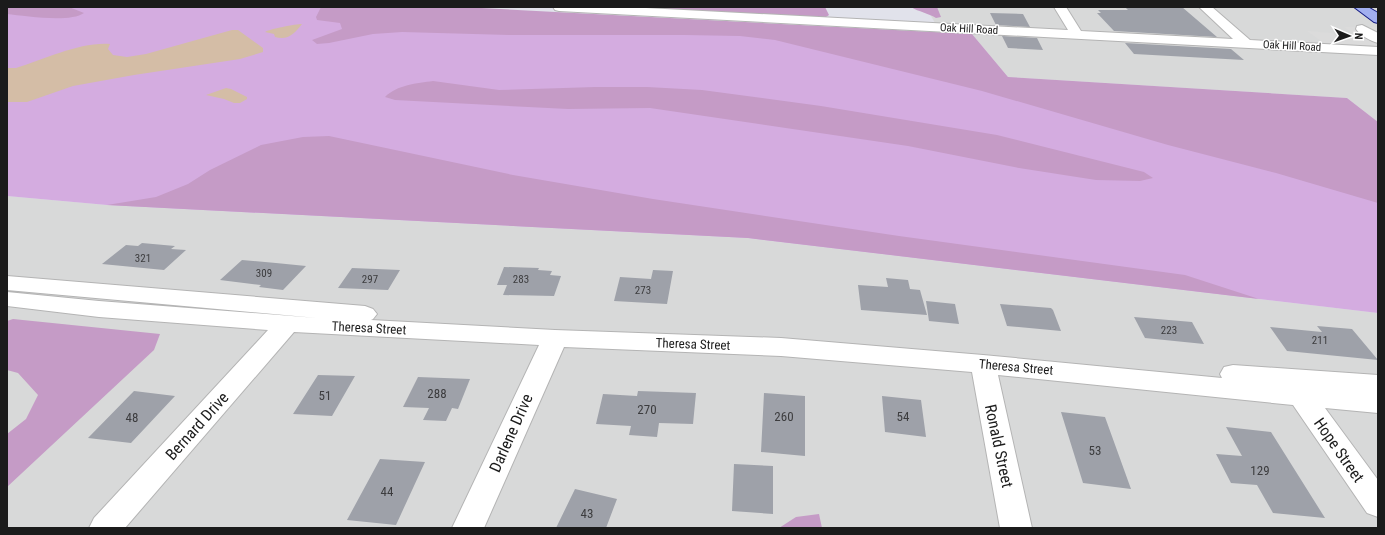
<svg xmlns="http://www.w3.org/2000/svg" width="1385" height="535" font-family="'Roboto Condensed',sans-serif">
<style>
.residential{fill:#d8d9d9}
.grass{fill:#d4ace0}
.forest{fill:#c59bc6}
.parking{fill:#dbdbdb}
.water{fill:#d4bda6}
.building{fill:#9ea1a9}
.lines{fill:none;stroke-linecap:round;stroke-linejoin:round}
.minor-casing{stroke:#b4b4b4;stroke-width:2}
.major-casing{stroke:#111881;stroke-width:2}
.minor{fill:#fff;fill-rule:evenodd}
.major{fill:#a2aff0;fill-rule:evenodd}
.labels{text-anchor:middle;dominant-baseline:central;stroke-width:3;stroke-linejoin:round;paint-order:stroke}
.far-street-label{font-size:11px;fill:#1b1b1b;stroke:#fff}
.number-label{font-size:11px;fill:#3c3c3e}
.street-label{font-size:13px;fill:#1b1b1b;stroke:#fff}
.near-number-label{font-size:13px;fill:#3c3c3e}
.near-street-label{font-size:16px;fill:#1b1b1b;stroke:#fff}
</style>
<rect width="100%" height="100%" fill="#e1e2eb"/>
<path class="residential" d="M926,7H1378V122L1347,98L1008,77L972,34L940,32Z
M7,196L107,205L748,238L1378,313V528H7Z"/>
<path class="grass" d="M7,7H352L777,30L1378,185V313L748,238L107,205L7,196Z"/>
<path class="forest" d="M7,7H69L84,13C70,23 25,16 7,14Z
M321,7H462L972,34L1008,77L1347,98L1378,122V203L1276,173L1168,145L982,91L775,40L740,36L684,35H509L402,32L373,34L329,43L317,44L312,40L342,29L340,23L317,20L316,17Z
M618,7H825L829,15L823,19Z
M911,7H937L941,17L936,18C928,13 919,12 911,7Z
M433,81L499,90L595,87H647L702,90L732,94L821,106L997,135L1144,172L1153,178L1140,181L1096,180L1019,168L908,146L650,108L568,109L395,100L385,97C397,85 417,83 433,81Z
M329,136L513,175L653,199L899,236L1185,275L1259,299L748,238L107,205L156,197L188,184L210,170L261,145L303,137Z
M13,319L160,334L154,350L7,487V434L26,419L38,395L18,373L7,370V321Z
M819,514L822,528H779L796,517Z"/>
<path class="parking" d="M1344,27H1378V49L1328,46L1307,31L1332,33L1337,36H1345L1344,34L1352,33Z"/>
<path class="water" d="M302,24C295,33 288,41 275,37L274,34L265,32C269,29 296,24 302,24Z
M232,30H238L263,48V52L240,59L134,75L73,86L27,102H7V68H16C46,59 79,42 110,44L108,49L113,55L127,57L146,54Z
M226,88L231,89L247,97V99L240,103H234L224,99L206,95Z"/>
<path class="building" d="M1125,7H1182L1217,37L1114,31L1097,13H1101L1098,10H1128Z
M990,13L1023,14L1030,27L996,25Z
M1002,36L1037,38L1043,50L1008,48Z
M1125,43L1231,49L1244,60L1134,54Z
M142,243L175,246L171,249L186,250L164,270L102,264L126,245L138,246Z
M242,260L276,263L306,266L283,290L259,287L261,285L220,280Z
M504,267L539,268L538,270L552,271L550,275L561,276L554,296L503,295L507,285H497Z
M352,268L400,270L388,290L338,288Z
M653,270L673,271L667,304L614,301L620,277L651,279Z
M886,278L908,280L910,289L920,290L927,315L861,310L858,285L888,287Z
M926,301L955,304L959,324L929,321Z
M1000,304L1051,308L1053,310L1061,331L1007,326Z
M1134,317L1192,322L1204,344L1145,338Z
M1317,326L1352,329L1378,360L1287,351L1270,327L1322,332Z
M318,375L355,376L332,416L293,414Z
M418,377L470,379L458,409L452,408L446,421L423,420L429,408L403,407Z
M134,391L175,396L131,443L88,438Z
M638,391L696,393L693,424L659,423L657,437L629,435L631,426L596,424L603,394L637,396Z
M764,393L805,396V456L761,452Z
M882,396L921,400L926,437L885,432Z
M1061,412L1105,417L1131,489L1083,483Z
M1226,427L1271,432L1325,518L1273,513L1257,485L1231,483L1216,454L1242,456Z
M380,459L425,462L396,525L347,520Z
M734,464L773,466V514L732,511Z
M575,489L617,499L606,528H556Z"/>
<g class="lines">
<g class="minor-casing">
<path id="minor" d="M553,7H627L1068,30L1054,7H1066L1081,31L1233,39L1199,7H1212L1250,40L1378,47V55L559,11L555,10Z
M1362,25L1378,33V43C1370,41 1360,35 1356,29L1357,26Z
M7,276L365,306L373,309L377,314L373,319L371,320L555,330L781,338L983,355L1222,378L1220,374L1224,367L1233,365L1378,375V413L1325,408L1378,480V517L1367,513L1293,405L998,375L1032,528H1000L972,372L781,356L564,347L484,528H452L539,345L294,332L125,528H89L94,518L268,330L99,317L7,306V292L99,301L317,318L7,290Z"/>
</g>
<g class="major-casing">
<path id="major" d="M1354,7H1368L1378,13V23L1374,22Z"/>
</g>
<use href="#minor" class="minor"/>
<use href="#major" class="major"/>
</g>
<g class="labels">
<g class="far-street-label">
<text transform="translate(969 29) rotate(3)">Oak Hill Road</text>
<text transform="translate(1292 46) rotate(3)">Oak Hill Road</text>
</g>
<g class="number-label">
<text x="143" y="258">321</text>
<text x="264" y="273">309</text>
<text x="370" y="279">297</text>
<text x="521" y="279">283</text>
<text x="643" y="290">273</text>
<text x="1169" y="330">223</text>
<text x="1320" y="340">211</text>
</g>
<g class="street-label">
<text transform="translate(369 328) rotate(3)">Theresa Street</text>
<text transform="translate(693 344) rotate(2)">Theresa Street</text>
<text transform="translate(1016 367) rotate(5)">Theresa Street</text>
</g>
<g class="near-number-label">
<text x="437" y="393">288</text>
<text x="325" y="395">51</text>
<text x="647" y="409">270</text>
<text x="784" y="416">260</text>
<text x="903" y="416">54</text>
<text x="132" y="417">48</text>
<text x="1095" y="450">53</text>
<text x="1260" y="470">129</text>
<text x="387" y="491">44</text>
<text x="587" y="513">43</text>
</g>
<g class="near-street-label">
<text transform="translate(197 426) rotate(-48)">Bernard Drive</text>
<text transform="translate(511 433) rotate(-66)">Darlene Drive</text>
<text transform="translate(999 446) rotate(78)">Ronald Street</text>
<text transform="translate(1339 450) rotate(55)">Hope Street</text>
</g>
</g>
<rect width="1385" height="535" fill="none" stroke="#1b1b1b" stroke-width="16"/>
<g transform="translate(1349 36) rotate(92)" stroke="#ffffff" stroke-width="3" paint-order="stroke">
<path d="M0-3L7 15L0 10L-7 15Z" fill="#1b1b1b"/>
<text y="-6" font-size="11" font-weight="bold" text-anchor="middle" fill="#1b1b1b">N</text>
</g>
</svg>
